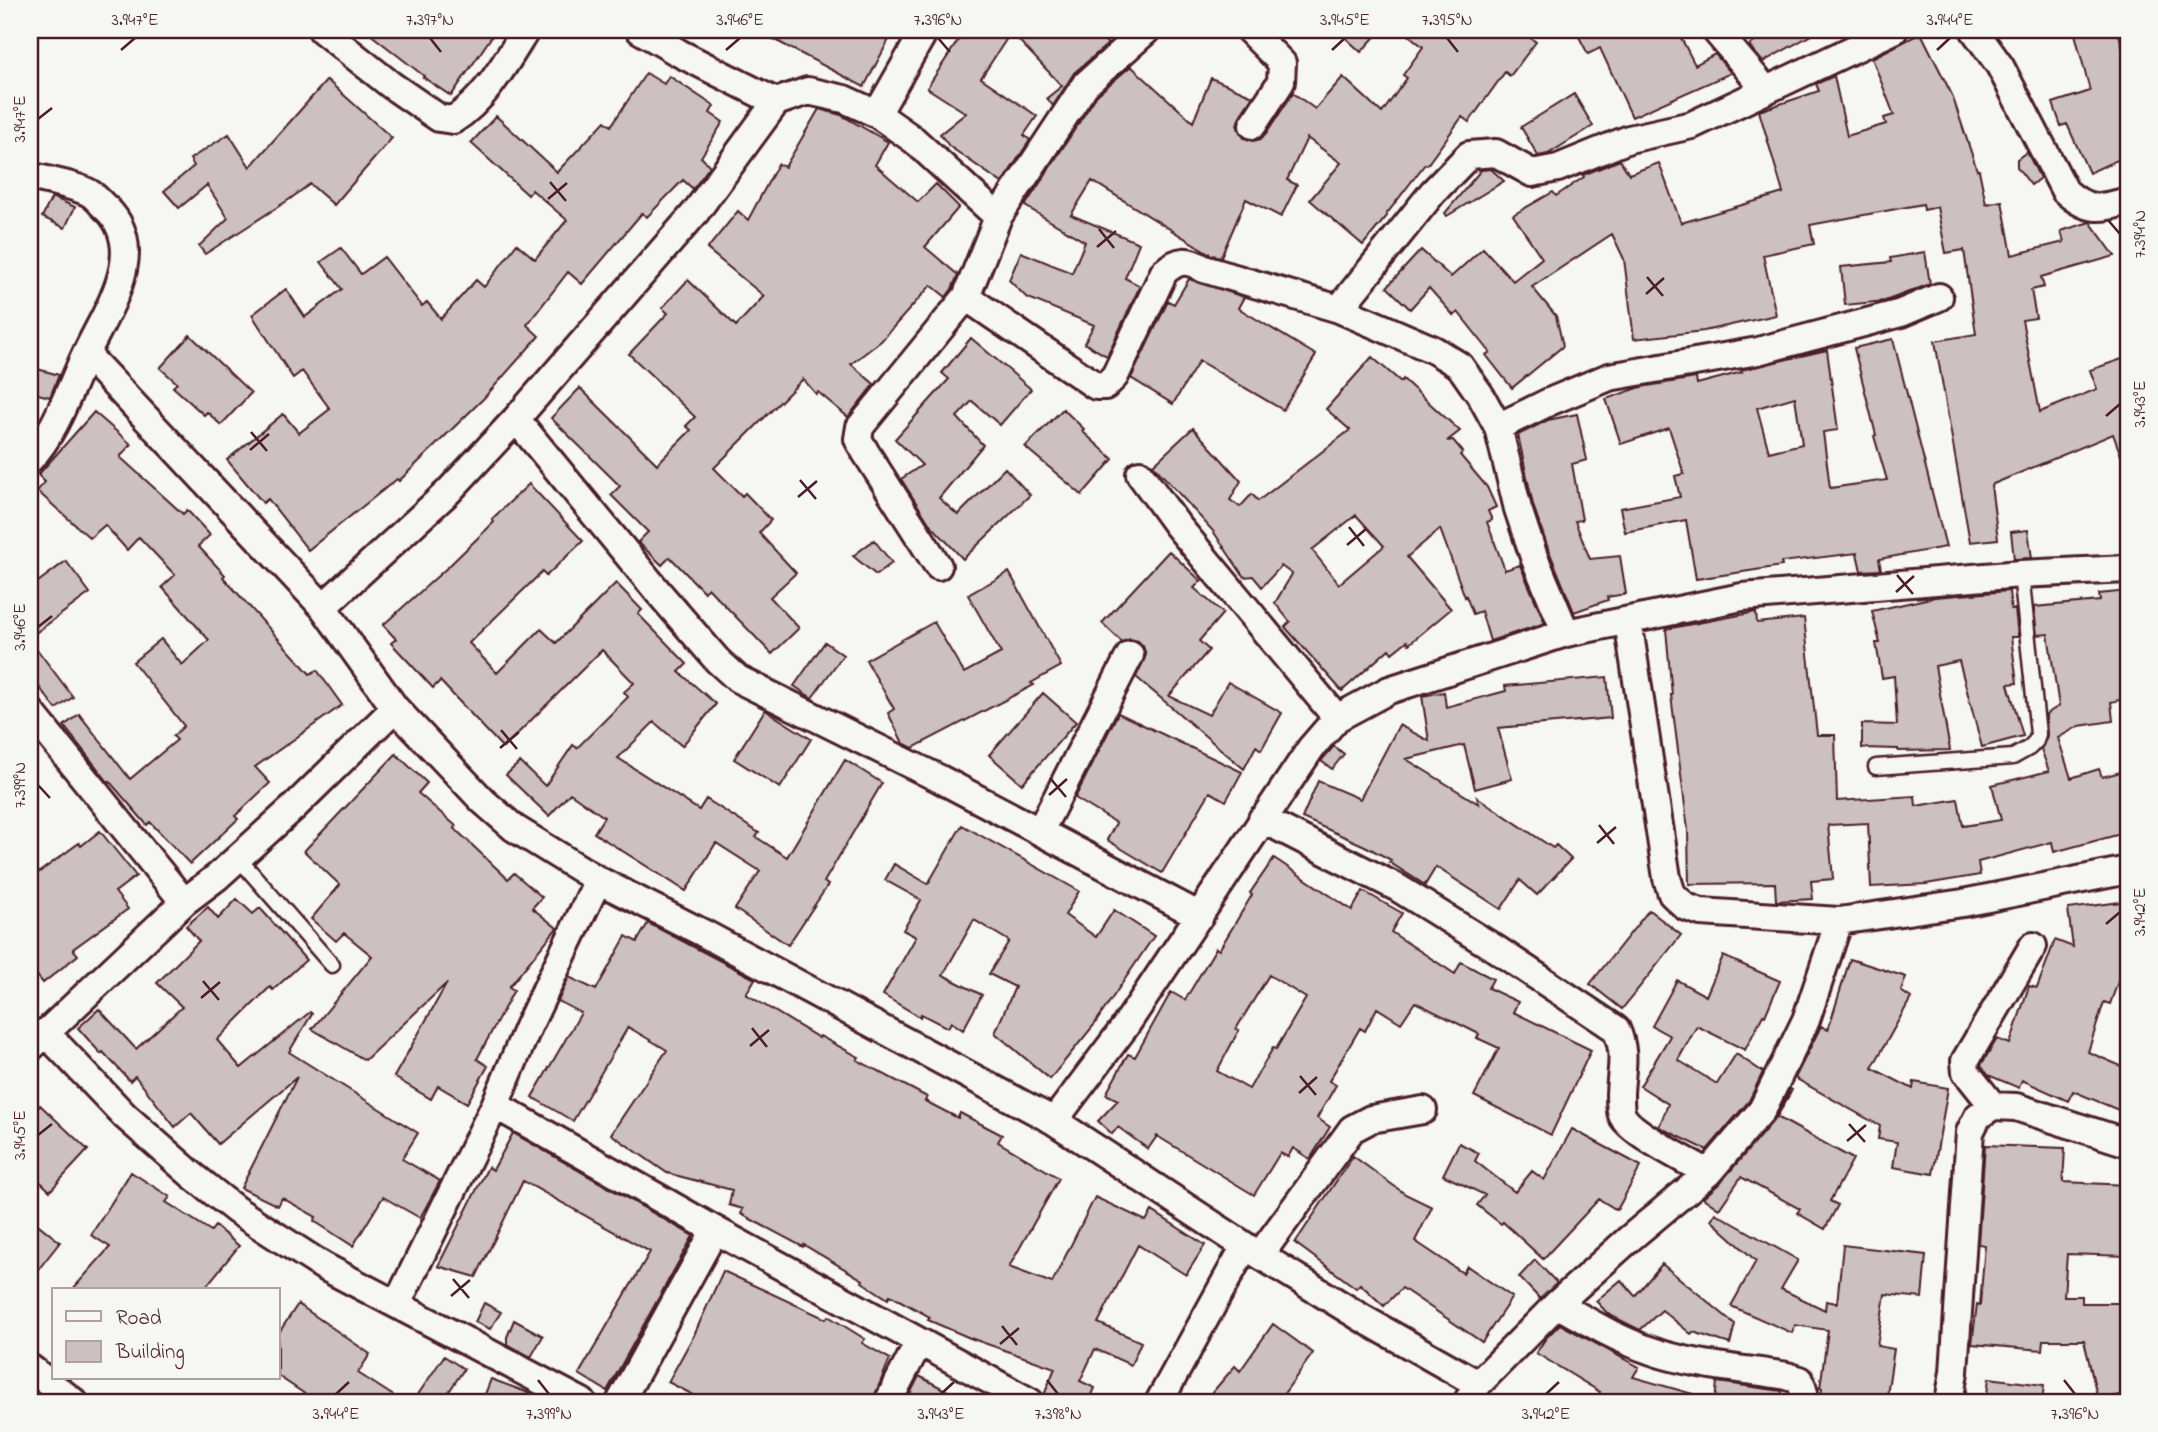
<svg xmlns="http://www.w3.org/2000/svg" width="2158" height="1432" font-family="'Indie Flower',sans-serif">
  <style>
    .building { fill: #ccc1c0; stroke: #4a1f2b; stroke-width: 2; fill-rule: evenodd }
    .lines { fill: none; stroke-linecap: round; stroke-linejoin: round }
    .service-casing { stroke: #4a1f2b; stroke-width: 19 }
    .minor-casing { stroke: #4a1f2b; stroke-width: 32 }
    .service { stroke: #f6f6f2; stroke-width: 14 }
    .minor { stroke: #f6f6f2; stroke-width: 26 }
    .ticks { fill: none; stroke: #4a1f2b; stroke-width: 2.5 }
    .neatline { fill: none; stroke: #4a1f2b; stroke-width: 2.5 }
    .ticks-label { font-size: 18px; text-anchor: middle; fill: #4a1f2b }
  </style>
  <rect width="100%" height="100%" fill="#f6f6f2"/>
  <filter id="ink" filterUnits="userSpaceOnUse"><feTurbulence type="fractalNoise" baseFrequency=".0143" numOctaves="2"/><feDisplacementMap in="SourceGraphic" scale="14" xChannelSelector="R" yChannelSelector="G"/><feConvolveMatrix kernelMatrix="1 2 1 2 8 2 1 2 1" color-interpolation-filters="sRGB"/></filter>
  <g filter="url(#ink)">
    <path class="building" d="M365 30H496L451 96 423 77 424 76Z
      M756 30H894L864 87Z
      M965 30H1114L1104 40 1108 44 1074 73 1053 106 1047 98 1062 86 1011 32 981 78 1037 116 1024 135 1030 140 1002 183 949 146 940 134 966 113 927 88Z
      M1337 30H1381L1361 52Z
      M1403 30H1520L1536 42 1510 76 1505 72 1469 122 1462 117 1427 165 1425 164 1386 215 1387 216 1363 245 1310 200 1341 163 1307 138 1287 180 1297 185 1281 217 1246 199 1221 257 1212 255 1092 181 1071 215 1139 243 1125 278 1140 286 1107 356 1084 343 1094 325 1026 297 1009 280 1021 252 1072 273 1085 242 1025 206 1097 95 1131 66 1193 122 1211 78 1253 96 1240 116 1237 125 1244 138 1253 141 1261 139 1266 134 1293 93 1315 109 1343 77 1382 113 1407 78 1403 75 1423 47Z
      M1588 30H1677L1695 65 1715 54 1731 73 1632 117 1600 48 1588 54 1578 35Z
      M1757 30H1820L1763 62 1749 46 1761 37Z
      M2074 30H2118L2128 70V155L2089 173 2067 124 2061 126 2053 103 2090 91Z
      M1921 33 1952 95 1977 170H1979L1986 204 2002 201 2012 255 2064 242 2061 231 2090 222 2115 256 2041 277 2044 287 2031 290 2036 318 2022 320 2040 412 2097 389 2090 370 2128 357V469H2126L2113 434 1991 485 1998 539 1970 542 1935 341 1976 334 1964 250 1946 253 1937 207 1924 210 1923 204 1810 225 1814 244 1763 255 1776 315 1704 331 1634 339 1624 259 1612 234 1532 287 1556 316 1563 346 1512 388 1486 355 1490 352 1458 312 1454 316 1429 288 1410 309 1387 287 1421 250 1451 277 1483 248 1513 281 1542 258 1513 215 1553 192 1556 196 1584 177 1583 175 1620 160 1629 174 1659 163 1681 223 1783 193 1759 111 1819 91 1816 84 1834 76 1847 136 1886 124 1884 118 1894 115 1872 58Z
      M646 73 664 84 669 76 714 106 710 113 723 122 701 157 710 166 693 189 683 180 647 217 642 213 582 284 568 272 527 325 539 336 484 398 399 481 397 479 308 550 268 499 263 503 227 460 283 414 299 433 330 409 302 371 293 378 252 315 286 289 305 317 342 289 321 262 341 248 361 274 384 257 422 306 427 302 441 319 476 280 484 287 517 244 535 259 567 220 532 190 528 195 471 143 496 116 557 172 605 121 611 126Z
      M327 80 392 138 334 205 310 184 290 199 205 254 199 246 228 218 207 185 179 208 164 191 194 166 190 159 229 134 250 167Z
      M1574 94 1593 126 1548 154 1538 156 1521 127Z
      M819 109 841 115 888 142 875 165 918 202 936 184 959 207 925 247 958 275 952 289 946 297 931 285 881 341 851 364 874 384 848 417 818 392 816 394 803 379 714 468 742 496 745 493 771 520 759 533 796 573 770 597 799 628 772 654 708 588 704 592 670 557 662 565 638 542 648 532 611 495 620 486 551 418 580 388 657 464 691 430 686 426 695 417 629 354 668 313 662 308 688 280 736 326 764 296 707 249 738 211 748 220 778 164 785 167Z
      M2027 152 2040 178 2031 185 2017 167V159Z
      M1491 169 1504 181 1447 216 1445 213 1481 170Z
      M52 197 75 207 65 228 42 217Z
      M1925 252 1930 284 1885 301 1845 305 1841 267 1891 262 1890 258Z
      M1189 279 1244 297 1238 308 1316 355 1283 410 1199 361 1173 404 1131 378 1168 301 1174 304Z
      M190 335 251 393 221 425 207 412 204 415 181 394 173 387 177 383 160 368Z
      M971 338 1031 389 1000 425 972 401 957 417 983 445 939 498 958 515 1005 468 1030 495 963 559 929 523 901 479 922 465 895 439 949 379 942 373Z
      M1893 339 1946 547 1879 559 1881 570 1861 571 1857 553 1781 562 1782 566 1696 579 1686 520 1625 532 1620 508 1680 497 1675 476 1684 474 1669 428 1621 444 1606 399 1641 387 1696 378 1697 384 1742 372 1741 370 1827 350 1838 430 1823 432 1830 488 1887 480 1874 436 1876 435 1854 348ZM1795 397 1802 444 1769 452 1757 408Z
      M1372 357 1401 382 1403 379 1460 431 1447 441 1453 440 1463 452 1460 455 1487 487 1496 507 1488 511 1492 520 1487 522 1505 570 1520 565 1545 623 1490 641 1481 611 1473 614 1466 596 1465 597 1440 529 1407 557 1451 609 1409 644 1407 641 1392 653 1389 649 1342 691 1285 627 1290 622 1275 603 1292 574 1281 566 1262 587 1253 576 1244 577 1213 531 1153 465 1193 428 1241 481 1230 500 1240 507 1252 494 1258 501 1350 430 1326 409ZM1356 515 1384 546 1339 584 1312 550Z
      M30 367 59 375 50 397 30 392Z
      M1063 409 1084 429 1082 431 1113 459 1082 495 1025 447Z
      M94 412 131 444 120 457 183 514 187 510 210 535 198 546 225 575 223 577 310 674 317 670 342 705 255 767 270 783 235 816 238 819 190 864 150 822 147 825 110 782 109 783 64 726 79 714 130 779 177 740 173 736 184 726 133 662 161 639 182 665 209 640 162 587 175 575 139 537 127 550 105 525 90 538 37 491 45 482 38 475Z
      M1577 414 1587 460 1572 464 1582 520 1575 521 1590 559 1620 556 1626 594 1607 597 1608 600 1574 612 1549 551 1533 505 1518 435 1548 420Z
      M529 484 583 541 546 576 542 572 469 643 497 673 541 629 556 643 616 583 642 610 638 614 687 664 679 672 716 704 682 746 654 722 618 758 699 810 706 799 759 833 756 837 787 857 845 760 882 783 824 882 828 885 788 945 735 909 760 871 716 843 686 891 594 833 604 817 570 793 549 816 506 775 520 762 545 786 573 745 577 748 628 697 624 692 634 683 602 650 503 748 440 681 433 688 391 643 396 639 383 625 449 566 494 522 492 519Z
      M2028 530 2032 558 2014 559 2011 532Z
      M874 540 892 563 876 575 853 556Z
      M1169 551 1201 581 1194 588 1223 613 1199 641 1209 650 1169 696 1209 715 1228 682 1282 713 1261 750 1256 746 1244 769 1136 677 1146 655 1143 646 1138 641 1130 639 1122 642 1102 623Z
      M66 561 90 593 30 637V588Z
      M1009 572 1061 666 1031 683 1034 685 913 748 903 743 888 713 894 709 866 660 934 622 964 673 1001 653 968 595Z
      M2009 591 2011 610 2015 609 2018 637H2011L2017 683 2008 684 2023 736 1982 747 1959 661 1935 666 1950 750 1898 751V749L1862 748V724L1897 725 1894 676 1882 678 1876 643H1880L1872 611 1935 597Z
      M2128 591V698L2111 702 2113 721 2079 726 2058 738 2071 778 2099 769 2102 777 2128 770V832L2054 852 2052 842 1978 862 1980 875 1926 884 1871 887 1868 823 1828 825 1833 879 1811 881 1813 899 1776 901 1775 883 1689 884 1688 830 1671 695H1672L1666 629 1756 612 1757 623 1804 618 1817 735H1835L1837 801 1915 796 1916 806 1958 799 1963 826 2001 820 1992 785 2049 771 2041 749 2047 736 2046 714 2059 706 2048 634 2037 635 2034 607 2100 601 2099 594Z
      M30 640 73 697 56 709 30 675Z
      M825 642 843 655 812 698 794 686Z
      M1607 677 1611 718 1498 728 1512 779 1475 789 1464 745 1406 759 1479 804 1477 797 1553 848 1556 845 1571 859 1537 895 1520 880 1501 909 1436 867 1425 885 1389 862 1391 860 1365 846 1302 818 1318 781 1360 799 1399 725 1429 741 1422 696 1444 692 1446 707 1506 691 1505 686Z
      M1043 693 1076 722 1022 784 989 755Z
      M765 710 811 739 780 788 734 759Z
      M1118 713 1242 772 1226 801 1210 792 1162 873 1107 840 1116 823 1075 798Z
      M1334 746 1344 754 1332 769 1321 761Z
      M396 754 427 783 418 793 456 826 454 828 508 879 514 873 542 897 532 908 557 928 509 987 514 990 477 1059 488 1066 467 1103 438 1086 431 1099 394 1077 447 983 365 1060 312 1029 372 956 344 933 336 941 311 919 340 885 304 851Z
      M962 825 1079 891 1065 915 1096 937 1114 910 1154 936 1094 1025 1050 1079 995 1033 1015 987 989 974 1009 941 974 920 943 975 982 995 963 1030 951 1022 948 1028 921 1014 920 1017 883 995 916 937 903 930 921 900 885 880 894 864 928 884Z
      M100 831 136 876 115 892 128 909 73 949 78 955 43 983 30 967V879L79 843 81 846Z
      M1274 858 1352 910 1363 891 1402 913 1391 932 1455 974 1461 962 1493 979 1488 988 1518 1002 1513 1012 1591 1050 1551 1135 1474 1096 1499 1048 1477 1038 1479 1034 1415 1002 1401 1023 1377 1008 1365 1031 1360 1028 1329 1081 1336 1085 1317 1118 1330 1127 1310 1159 1293 1148 1288 1157 1280 1153 1254 1195 1157 1136 1148 1149 1118 1127 1112 1134 1098 1121 1118 1100 1106 1094 1128 1054 1135 1057 1171 992 1185 1000 1216 948 1219 950 1252 895 1250 893ZM1269 975 1306 998 1276 1049 1273 1048 1249 1089 1217 1071 1239 1030 1236 1029Z
      M237 899 253 914 260 908 306 960 273 990 270 987 217 1040 241 1068 310 1012 312 1014 289 1052 418 1133 402 1159 440 1181 420 1218 383 1197 353 1246 314 1221 316 1217 282 1198 278 1206 241 1188 297 1077 218 1144 191 1113 175 1127 135 1076 130 1081 103 1052 101 1054 78 1028 99 1009 136 1049 182 1007 157 983 199 941 186 926 208 907 218 919Z
      M2121 902 2124 933 2128 934V954L2110 1004 2104 1002 2088 1052 2128 1069V1114L2073 1091 2068 1101 2022 1080 2019 1088 1988 1075 1981 1065 1997 1039 2010 1044 2029 986 2037 988 2055 940 2073 947 2068 909Z
      M1649 910 1681 935 1622 1009 1590 984Z
      M648 923 755 979 746 994 819 1038 820 1036 859 1057 857 1060 927 1097 925 1101 958 1118 960 1113 1002 1135 998 1142 1059 1178 1009 1267 1052 1283 1095 1197 1146 1221 1152 1211 1205 1245 1186 1275 1138 1245 1098 1323 1141 1342 1131 1365 1095 1349 1080 1381 1095 1388 1089 1402H1046L1044 1395 1055 1368 970 1338 928 1320 930 1317 890 1295 888 1299 862 1282 863 1280 804 1245 803 1247 741 1214 743 1209 729 1205 732 1190 667 1173 611 1134 667 1050 628 1027 573 1121 532 1097 581 1013 558 1001 569 977 596 990 626 936 637 942Z
      M1723 956 1780 981 1765 1016 1763 1015 1745 1050 1697 1026 1678 1060 1717 1084 1736 1054 1763 1072 1749 1101 1707 1150 1659 1127 1668 1104 1640 1086 1670 1036 1652 1026 1677 980 1706 996Z
      M1850 959 1906 977 1901 991 1911 998 1872 1068 1913 1089 1914 1082 1948 1088 1933 1174 1893 1167 1897 1142 1878 1139 1880 1126 1795 1078 1821 1026 1828 1030Z
      M1790 1089 1792 1090 1777 1117 1853 1159 1830 1201 1838 1205 1825 1229 1797 1213 1800 1209 1741 1177 1719 1209 1703 1198 1720 1183 1774 1120Z
      M40 1105 88 1150 50 1191 30 1172V1117Z
      M1572 1129 1641 1166 1617 1210 1599 1199 1543 1259 1503 1222 1501 1224 1477 1205 1485 1195 1443 1175 1459 1143 1479 1153 1475 1161 1515 1192 1532 1171 1544 1180Z
      M513 1133 693 1236 607 1391 579 1374 650 1252 523 1181 476 1277 438 1266 488 1167 493 1170Z
      M1985 1145 2065 1148 2063 1182 2128 1185V1256L2067 1254 2064 1296H2082V1303H2128V1393L2098 1400 2084 1340H2043L2042 1350 1972 1344 1977 1304 1980 1305 1985 1245 1978 1244Z
      M1353 1156 1405 1194 1432 1207 1415 1241 1463 1273 1467 1266 1512 1297 1482 1342 1402 1288 1384 1306 1360 1284 1356 1288 1295 1243Z
      M131 1172 170 1197 166 1202 211 1231 215 1226 239 1246 203 1290H72L110 1247 91 1235Z
      M1715 1213 1798 1260 1781 1289 1825 1310 1826 1301 1837 1303 1843 1245 1926 1255 1922 1298 1885 1294 1877 1346 1894 1349 1886 1402H1821L1822 1388H1820L1828 1330 1795 1325 1792 1333 1731 1306 1756 1261 1711 1220Z
      M30 1218 60 1242 30 1280Z
      M1535 1260 1557 1283 1540 1299 1519 1277Z
      M1662 1264 1735 1324 1730 1344 1693 1332 1691 1334 1662 1310 1640 1330 1608 1314 1596 1301 1621 1280 1635 1296Z
      M723 1271 826 1319 828 1316 865 1339 862 1343 890 1359 872 1402H707L668 1382 694 1335Z
      M484 1303 501 1312 490 1329 475 1322Z
      M298 1304 370 1354 358 1373 403 1402H317L278 1376V1334Z
      M514 1320 543 1336 531 1357 507 1344V1337Z
      M1273 1324 1313 1353 1278 1402H1204L1235 1366 1240 1371Z
      M1560 1324 1639 1367 1633 1377 1703 1397 1702 1402H1595L1600 1392 1536 1353 1546 1338Z
      M444 1356 464 1369 442 1402H413Z
      M919 1376 968 1402H906Z
      M1989 1378 2044 1385 2042 1402H1986Z
      M491 1379 537 1396 548 1402H482Z
      M1717 1382 1782 1391 1781 1402H1715Z"/>
    <g class="lines">
      <g class="service-casing">
        <path id="service" d="M1876 767 2013 757 2029 748 2036 741 2038 734 2021 574
          M239 859 332 965"/>
      </g>
      <g class="minor-casing">
        <path id="minor" d="M322 30 391 85 439 118 453 120C486 99 506 62 526 30
          M640 30 679 53 776 102
          M1249 30 1282 63 1281 82 1253 125
          M1715 30 1765 89
          M1974 30 2000 66 2065 191C2088 212 2099 209 2128 201
          M877 114 925 30
          M30 176C45 180 79 186 91 194 97 198 102 205 107 209 150 252 105 312 85 356 69 390 56 432 30 459
          M966 297 1096 386H1105L1115 376 1164 272C1179 259 1187 259 1204 269L1339 309 1434 350 1460 366 1481 396 1498 427 1518 509 1534 557 1566 633
          M1339 309 1433 192 1469 155 1496 153 1532 173 1558 168 1629 139 1692 125 1894 30
          M86 354 323 607 395 708 483 801 514 828 598 880 703 933 1054 1121 1245 1246 1362 1318 1478 1384
          M516 419 659 593 717 660 738 679 940 779 1200 916
          M1498 427 1549 402 1609 377 1758 351 1901 313 1939 297
          M1140 474 1177 525 1337 718
          M938 566 866 453 858 439 860 427 966 297 998 217 1085 85 1147 30
          M323 607 448 492 516 419 695 213 776 102 808 91 844 99 877 114 914 140 998 217
          M1628 621 1667 878 1672 894 1686 907 1701 912 1839 921 1963 903 2128 870
          M30 711 184 902
          M1262 819 1398 888 1496 949 1616 1029C1627 1054 1621 1068 1620 1094 1620 1099 1620 1110 1622 1115 1630 1133 1690 1162 1708 1173
          M1040 831 1130 655
          M45 1032 125 1116 192 1175 236 1210 323 1266 582 1402
          M30 1048 184 902 217 877 293 808 395 708
          M495 1105 715 1230 1030 1402
          M1993 1106 1966 1072 1965 1061 2033 946
          M1054 1121 1124 1028 1311 748 1337 718 1389 690 1566 633 1742 597 2021 574 2128 569
          M1260 1255 1352 1129 1371 1119 1423 1110
          M397 1304 495 1105 528 1027 598 880
          M1557 1304C1587 1321 1617 1339 1649 1350 1689 1365 1745 1369 1787 1376L1800 1380 1804 1393 1803 1402
          M30 1368 74 1402
          M620 1402 715 1230
          M888 1402 919 1342
          M1159 1402 1245 1246
          M1467 1402 1478 1384 1557 1304 1629 1239 1708 1173 1762 1110 1806 1020 1839 921
          M1949 1402 1954 1372 1970 1132 1978 1116 1993 1106 2016 1107 2128 1143"/>
      </g>
      <use href="#service" class="service"/>
      <use href="#minor" class="minor"/>
    </g>
  </g>
  <path class="ticks" d="M430 38 441 52M938 38 950 52M1447 38 1458 52M121 50 135 38M726 50 740 38M1332 50 1345 38M1937 50 1950 38M38 119 52 108M550 182 566 201M548 199 567 183M2108 220 2120 234M1099 229 1114 248M1097 247 1116 231M1647 277 1663 296M1646 294 1664 278M2106 416 2120 404M251 432 267 451M250 450 269 434M800 480 816 499M798 497 817 481M1349 527 1364 546M1347 545 1366 529M1897 575 1913 594M1896 592 1914 576M38 627 52 616M501 730 517 749M500 748 519 732M1050 778 1066 797M38 785 50 798M1049 795 1067 779M1599 825 1614 844M1597 843 1616 827M2106 924 2120 912M203 981 219 1000M201 998 220 982M752 1028 767 1047M750 1046 769 1030M1300 1076 1316 1095M1299 1093 1317 1077M1849 1124 1865 1142M38 1135 52 1124M1847 1141 1866 1125M453 1279 469 1298M451 1296 470 1280M1002 1326 1017 1345M1000 1344 1019 1328M538 1380 549 1394M1047 1380 1058 1394M2064 1380 2075 1394M336 1394 349 1382M941 1394 954 1382M1546 1394 1559 1382"/>
  <rect width="2158" height="1432" fill="none" stroke="#f6f6f2" stroke-width="77"/>
  <rect x="52" y="1288" width="228" height="91" fill="#f6f6f2" stroke="#b1a0a2" stroke-width="2"/>
  <rect x="66" y="1311" width="35" height="10" fill="#f6f6f2" stroke="#b1a0a2" stroke-width="2"/>
  <text x="116" y="1324" font-size="21" fill="#4a1f2b">Road</text>
  <rect x="66" y="1341" width="35" height="21" fill="#ccc1c0" stroke="#b1a0a2" stroke-width="2"/>
  <text x="116" y="1358" font-size="21" fill="#4a1f2b">Building</text>
  <rect x="38" y="38" width="2082" height="1356" class="neatline"/>
  <g class="ticks-label">
    <text x="135" y="25">3.947°E</text>
    <text x="430" y="25">7.397°N</text>
    <text x="740" y="25">3.946°E</text>
    <text x="938" y="25">7.396°N</text>
    <text x="1345" y="25">3.945°E</text>
    <text x="1447" y="25">7.395°N</text>
    <text x="1950" y="25">3.944°E</text>
    <text transform="translate(19 119) rotate(-90)" y="6">3.947°E</text>
    <text transform="translate(2139 234) rotate(-90)" y="6">7.394°N</text>
    <text transform="translate(2139 404) rotate(-90)" y="6">3.943°E</text>
    <text transform="translate(19 627) rotate(-90)" y="6">3.946°E</text>
    <text transform="translate(19 785) rotate(-90)" y="6">7.399°N</text>
    <text transform="translate(2139 912) rotate(-90)" y="6">3.942°E</text>
    <text transform="translate(19 1135) rotate(-90)" y="6">3.945°E</text>
    <text x="336" y="1419">3.944°E</text>
    <text x="549" y="1419">7.399°N</text>
    <text x="941" y="1419">3.943°E</text>
    <text x="1058" y="1419">7.398°N</text>
    <text x="1546" y="1419">3.942°E</text>
    <text x="2075" y="1419">7.396°N</text>
  </g>
</svg>
